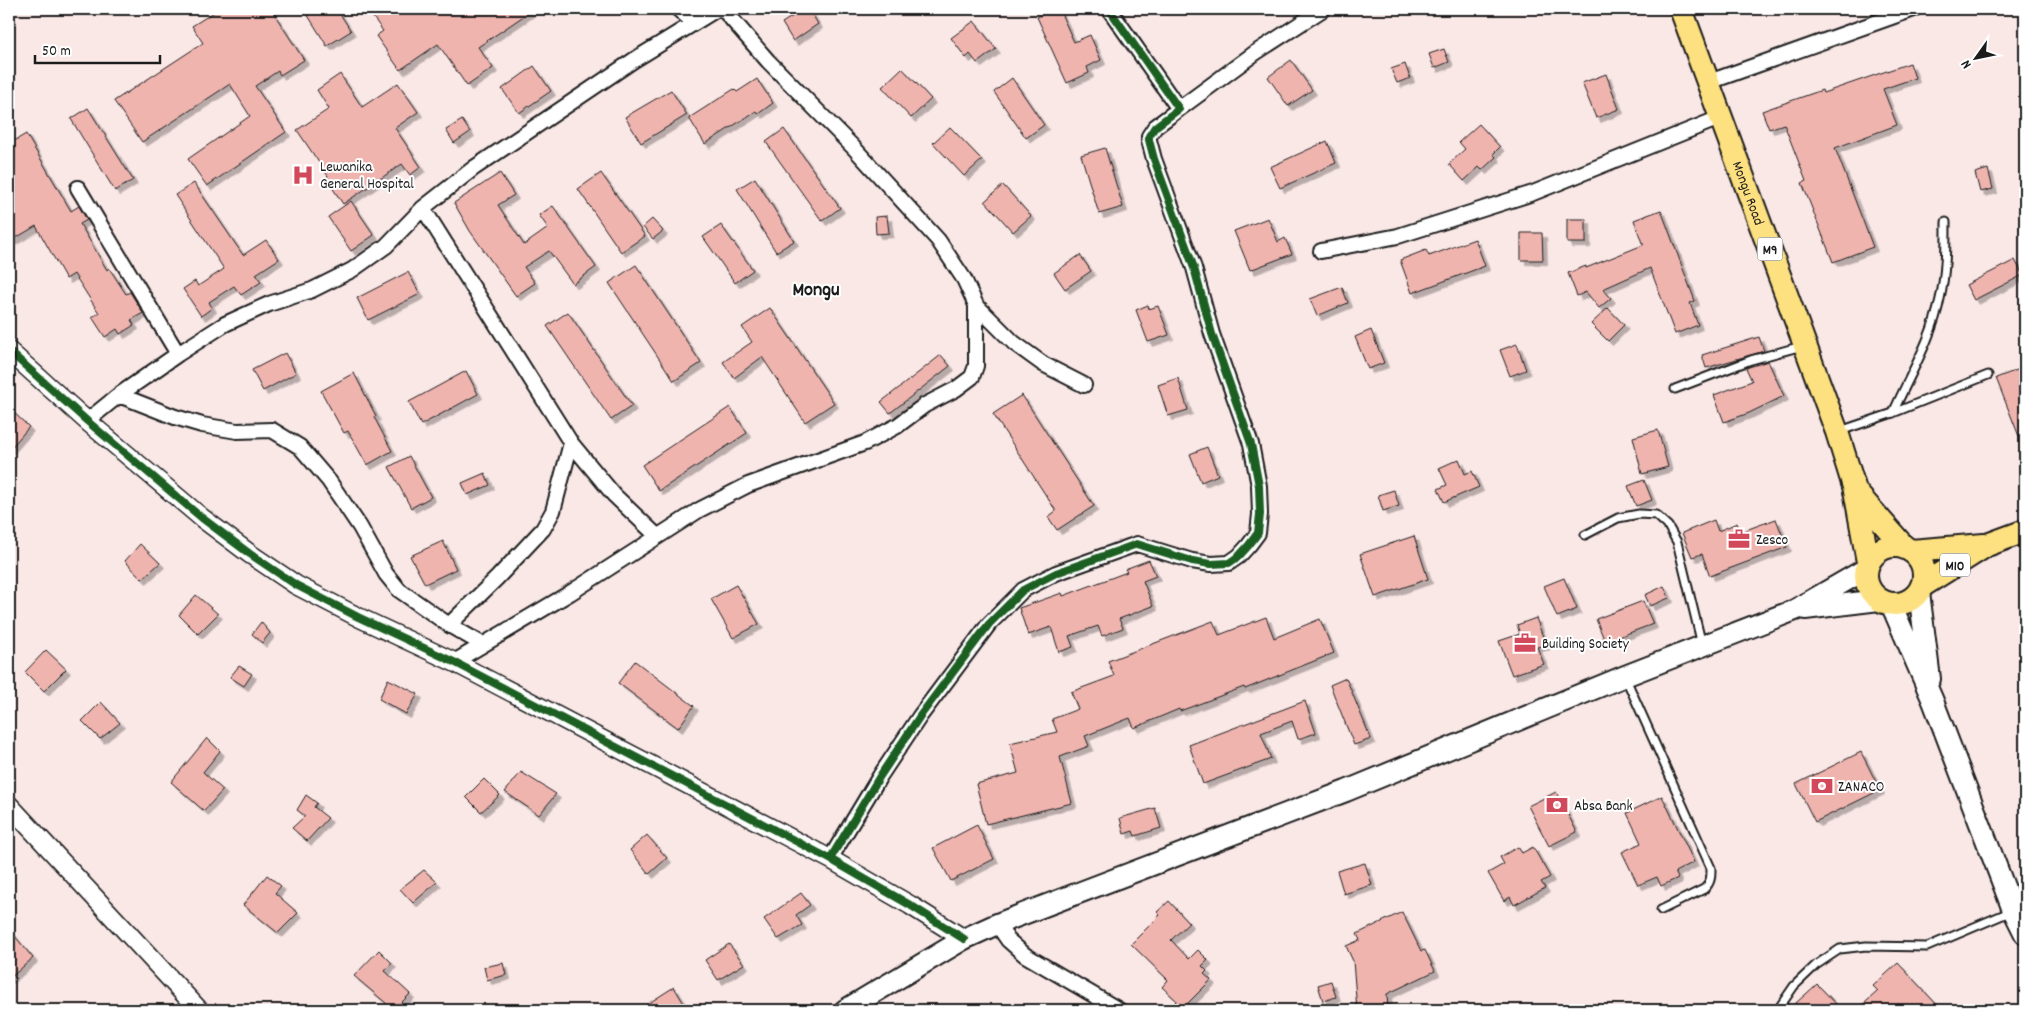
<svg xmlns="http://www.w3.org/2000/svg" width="2034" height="1019" font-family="Dekko,sans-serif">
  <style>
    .building { fill: #f0b4af; stroke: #1c1c1c; filter: url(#shadow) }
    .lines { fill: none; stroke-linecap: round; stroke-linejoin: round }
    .service-casing { stroke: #1c1c1c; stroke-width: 11 }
    .minor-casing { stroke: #1c1c1c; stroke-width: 18 }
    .tertiary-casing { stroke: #1c1c1c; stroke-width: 21 }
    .secondary-casing { stroke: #1c1c1c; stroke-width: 24 }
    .primary-casing { stroke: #1c1c1c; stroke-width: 26 }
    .service { stroke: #fff; stroke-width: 7 }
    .minor { stroke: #fff; stroke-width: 14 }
    .tertiary { stroke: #fff; stroke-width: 18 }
    .secondary { stroke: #fff; stroke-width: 20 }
    .primary { stroke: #fde080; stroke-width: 22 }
    .cycleway-casing { stroke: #fff; stroke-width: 11 }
    .cycleway { stroke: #1b5e20; stroke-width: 8 }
    .labels { text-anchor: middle; stroke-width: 4; stroke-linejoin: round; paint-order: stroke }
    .shield { fill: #fff; stroke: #606060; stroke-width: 1 }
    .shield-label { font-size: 14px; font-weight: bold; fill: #1c1c1c }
    .poi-label { font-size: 15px; fill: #1c1c1c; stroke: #fff; text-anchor: start }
    .street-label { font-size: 15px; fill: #1c1c1c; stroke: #fff }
    .district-label { font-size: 20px; font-weight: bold; fill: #1c1c1c; stroke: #fff }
  </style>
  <defs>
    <filter id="shadow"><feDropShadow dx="4.5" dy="4.5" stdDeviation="0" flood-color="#0004"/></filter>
  </defs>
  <rect width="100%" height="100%" fill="#fae8e7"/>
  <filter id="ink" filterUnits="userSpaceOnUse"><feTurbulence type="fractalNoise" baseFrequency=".02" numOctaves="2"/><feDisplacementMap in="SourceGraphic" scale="10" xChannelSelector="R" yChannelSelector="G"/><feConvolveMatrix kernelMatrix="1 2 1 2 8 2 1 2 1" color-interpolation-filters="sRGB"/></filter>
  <g filter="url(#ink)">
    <path class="building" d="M219 9H271L304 60 280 75 278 71 255 86 286 132 207 186 188 159 250 116 230 84 142 142 114 101 203 43 192 26Z
      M304 9H337L351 31 327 46Z
      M367 9H534L478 47 493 68 467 86 438 44 400 70 376 36 383 31Z
      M804 9H809L818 24 793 41 782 23Z
      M1055 9H1059L1074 42 1090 35 1101 60 1087 67 1089 73 1067 83 1037 17Z
      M974 21 996 49 977 63 970 54 966 58 951 38Z
      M1444 49 1449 62 1434 68 1429 54Z
      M1291 60 1312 90 1288 106 1268 77Z
      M1910 63 1915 78 1883 89 1897 125 1835 148 1873 247 1833 262 1802 183 1806 181 1784 124 1769 129 1762 111 1822 90 1823 93Z
      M1405 64 1410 78 1397 83 1391 69Z
      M534 66 551 91 519 113 502 89Z
      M902 68 931 99 911 118 882 87Z
      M340 74 362 107 398 83 418 112 395 128 421 167 410 175 402 164 343 204 326 178 328 176 297 130 329 109 317 90Z
      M1606 74 1619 109 1596 118 1582 83Z
      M1012 78 1044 125 1026 138 994 92Z
      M757 79 773 103 758 114 756 111 705 144 689 118 734 89 737 92Z
      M671 90 687 115 641 143 625 117Z
      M88 108 133 180 115 191 71 119Z
      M462 120 470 132 454 143 446 130Z
      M1479 124 1500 147 1493 154 1496 157 1482 170 1479 167 1464 181 1449 164 1465 149 1459 142Z
      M950 127 982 160 964 176 933 143Z
      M784 129 840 208 822 221 766 142Z
      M26 134 71 211 79 206 87 220 80 224 107 270 109 268 126 294 130 292 143 313 131 320 134 325 120 334 117 329 105 337 92 317 99 313 74 274 66 279 36 226 9 242V198L15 194 9 182V144Z
      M1327 141 1336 163 1280 188 1270 167Z
      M1105 148 1123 207 1099 214 1081 155Z
      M1988 169 1993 189 1980 192 1975 173Z
      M500 173 514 195 498 205 524 245 548 228 539 215 553 206 596 267 573 284 549 251 524 267 535 283 516 296 470 231 454 203Z
      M601 173 645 236 621 252 578 189Z
      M755 178 794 241 776 252 737 189Z
      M194 183 243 255 266 240 279 259 256 274 261 282 241 295 234 286 209 302 212 308 201 316 183 289 195 281 198 286 224 269 175 195Z
      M1003 185 1031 216 1013 232 985 201Z
      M351 201 374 235 351 251 328 217Z
      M1661 210 1695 301 1690 303 1698 325 1675 334 1650 268 1603 289 1611 298 1599 308 1586 292 1577 296 1568 273 1586 266V268L1643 245 1644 243H1642L1634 220Z
      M887 216 889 233 876 234 875 217Z
      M1268 218 1278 242 1285 238 1292 254 1250 270 1234 231Z
      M652 219 663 231 653 239 643 227Z
      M1567 219H1586V243H1567Z
      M721 225 753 270 735 283 703 237Z
      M1521 233H1542L1543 260H1521Z
      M1475 239 1485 266 1412 293 1400 260 1426 250 1429 256Z
      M1080 255 1091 271 1065 289 1054 273Z
      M2015 260 2023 275 1974 300 1966 285Z
      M636 265 701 363 674 381 609 283Z
      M408 272 420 294 368 320 357 298Z
      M1342 287 1348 303 1317 316 1310 299Z
      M1148 305 1149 309 1158 306 1169 335 1148 342 1136 310Z
      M770 308 834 403 805 422 762 357 734 378 723 362 752 342 742 327Z
      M1608 308 1624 325 1608 341 1591 324Z
      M568 312 632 406 611 420 547 326Z
      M1371 330 1384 363 1368 369 1355 337Z
      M1759 337 1764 351 1706 368 1702 355Z
      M1517 344 1526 370 1510 376 1500 350Z
      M285 353 296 373 263 391 252 370Z
      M941 355 950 366 890 413 881 402Z
      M1768 361 1784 396 1749 413 1724 422 1714 395 1752 381 1746 368Z
      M2025 367V449H2024L1996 378Z
      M466 371 478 394 421 425 409 402Z
      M354 373 376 416 374 417 392 451 367 465 348 431 344 433 321 391Z
      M1178 378 1188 410 1168 416 1158 385Z
      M1022 395 1094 506 1057 530 1048 517 1056 511 993 414Z
      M730 407 747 433 659 491 642 465Z
      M9 408 29 427 9 450Z
      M1658 430 1668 467 1642 474 1633 437Z
      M1207 447 1218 475 1201 482 1190 454Z
      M409 456 431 497 411 508 389 467Z
      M1459 459 1465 474 1472 471 1479 487 1444 502 1438 489 1447 485 1439 468Z
      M485 473 490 485 467 495 462 483Z
      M1644 480 1652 500 1636 506 1628 486Z
      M1394 490 1399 506 1383 511 1378 495Z
      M1776 519 1787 547 1710 576 1702 554 1692 557 1682 533 1714 520 1718 531 1737 523 1740 532Z
      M1414 536 1428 579 1375 597 1360 554Z
      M443 541 456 569 425 584 410 556Z
      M140 544 160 563 142 579 125 561Z
      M1149 560 1156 576 1143 581 1153 606 1119 619 1123 628 1102 636 1098 626 1069 636 1073 647 1059 652 1051 627 1028 635 1019 608 1062 593 1063 596 1127 572 1125 569Z
      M1564 578 1577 609 1557 617 1544 586Z
      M736 585 759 624 733 638 711 599Z
      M1664 586 1669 598 1650 606 1645 595Z
      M196 595 218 614 198 634 179 615Z
      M1643 601 1653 624 1605 642 1596 619Z
      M1266 617 1274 638 1320 619 1334 653 1245 689 1244 687 1180 711 1179 709 1134 728 1130 718 1085 736 1089 746 1060 757 1072 803 986 824 976 784 1018 773 1010 743 1057 732 1052 719 1078 709 1071 692 1114 676 1108 661 1213 621 1219 635Z
      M1536 618 1546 645 1537 647 1544 664 1512 675 1499 641 1520 634 1517 625Z
      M261 622 270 633 262 643 252 634Z
      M46 650 66 669 44 691 25 672Z
      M635 661 694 706 678 728 618 683Z
      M239 666 252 674 244 686 230 677Z
      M1346 678 1371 739 1354 745 1330 685Z
      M388 679 418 694 406 714 379 699Z
      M1305 701 1316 733 1298 739 1292 721 1261 733 1271 759 1203 784 1189 745Z
      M101 702 120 723 100 739 82 721Z
      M207 738 220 751 203 772 223 790 204 811 171 782Z
      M1861 752 1880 790 1815 822 1796 784Z
      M521 772 556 794 539 815 505 792Z
      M484 779 500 795 481 812 466 797Z
      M1556 792 1577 832 1549 846 1528 806Z
      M306 795 317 803 314 807 328 818 307 841 292 828 305 816 297 810Z
      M1662 796 1694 862 1675 872 1678 878 1661 886 1657 877 1638 885 1622 852 1641 843 1627 813Z
      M1155 808 1161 828 1135 836 1133 831 1124 834 1120 818Z
      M977 825 994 859 951 881 933 848Z
      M647 835 667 858 649 874 630 850Z
      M1518 847 1522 853 1533 847 1550 877 1541 882 1545 888 1514 905 1510 897 1504 901 1488 873 1504 864 1500 857Z
      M1365 863 1372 885 1344 894 1337 871Z
      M424 870 437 882 413 903 400 889Z
      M267 875 281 886 275 893 298 913 278 933 243 905Z
      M801 893 810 905 796 915 802 925 778 939 764 919Z
      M1169 901 1189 923 1171 940 1189 959 1198 950 1208 960 1202 966 1207 971 1204 974 1211 980 1181 1010H1173L1176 1000 1162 987 1168 980 1131 944 1160 915 1157 912Z
      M1402 912 1421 951 1425 950 1435 971 1387 994 1388 1010H1357L1353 961 1346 946 1360 940 1357 934Z
      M9 929 33 958 9 979Z
      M729 944 744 964 718 980 705 960Z
      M379 950 392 963 385 971 410 994 394 1010 354 976Z
      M503 963 506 975 487 980 484 967Z
      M1898 963 1942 1010H1857L1878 991 1873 986Z
      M1331 981 1336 997 1323 1001 1318 985Z
      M1817 984 1842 1010H1788L1806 994Z
      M674 987 688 1010H638Z"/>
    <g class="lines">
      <g class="service-casing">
        <path id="service" d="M1675 389 1751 360 1802 346
          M1893 413C1909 376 1932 339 1940 299 1946 273 1946 248 1946 222
          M1840 431 1893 413 1988 375
          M1585 535 1618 518 1639 514 1656 515 1668 526 1677 542 1702 645
          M1626 679 1711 868C1711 877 1711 883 1704 889L1661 910
          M1782 1010 1781 1005 1794 986 1816 965 1840 949 1866 946 1927 947 2012 911"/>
      </g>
      <g class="minor-casing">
        <path id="minor" d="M678 9 693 22
          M723 9 768 61 854 148 938 240 964 279 976 305 1014 343 1043 364 1084 385
          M1709 82 1914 9
          M1179 109 1255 53 1323 9
          M78 188 178 354
          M423 208 571 443 614 495 657 536
          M1321 251 1398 236 1533 193 1722 117
          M119 395 175 417 202 425 237 431 272 430 300 447 329 481 360 527 386 574 399 590 449 625
          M87 421 119 395 178 354 225 324 269 304 312 290 352 270 386 246 423 208 474 168 634 60 717 9
          M482 644 449 625 497 578 543 529 553 511 571 443
          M454 662 570 593 699 510 748 485 865 443 897 426 925 405 956 389 972 377 976 366V305
          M830 859 880 776 920 716 989 624 1023 590 1056 573 1137 544 1192 561 1211 564 1229 563 1239 556 1249 545 1258 533 1260 514 1259 486 1251 444 1212 334 1194 268 1154 159 1149 140V136L1155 127 1179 109 1109 9
          M997 924 1008 940 1025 955 1119 1010"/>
      </g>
      <g class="tertiary-casing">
        <path id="tertiary" d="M9 351 87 421 202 518 250 554 296 585 358 617 454 662 830 859 910 905 964 939
          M9 805 199 1010"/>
      </g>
      <g class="secondary-casing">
        <path id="secondary" d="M1919 592 1930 679
          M1891 604 1933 701 2013 910 2025 934
          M1805 609 1879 600
          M845 1010 964 939 997 924 1346 791 1625 676 1795 610 1866 569"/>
      </g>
      <g class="primary-casing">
        <g id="primary">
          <path id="s1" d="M1681 9 1837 432 1855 490 1868 562"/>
          <path d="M1855 491 1905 548"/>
          <circle cx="1895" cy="575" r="29"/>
          <path d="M1911 551 1984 545"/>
          <path d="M1922 586 1987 545 2025 531"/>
        </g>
      </g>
      <use href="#service" class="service"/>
      <use href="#minor" class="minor"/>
      <use href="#tertiary" class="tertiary"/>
      <use href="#secondary" class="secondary"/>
      <use href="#primary" class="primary"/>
      <g class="cycleway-casing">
        <path id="cycleway" d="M9 351 87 421 202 518 250 554 296 585 358 617 454 662 830 859 910 905 964 939
          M830 859 880 776 920 716 989 624 1023 590 1056 573 1137 544 1192 561 1211 564 1229 563 1239 556 1249 545 1258 533 1260 514 1259 486 1251 444 1212 334 1194 268 1154 159 1149 140V136L1155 127 1179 109 1109 9"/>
      </g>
      <use href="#cycleway" class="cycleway"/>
    </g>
  </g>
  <defs>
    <g id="hospital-bare" transform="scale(1.725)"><path d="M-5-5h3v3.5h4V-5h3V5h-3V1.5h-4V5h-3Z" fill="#d1495b" stroke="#fff" stroke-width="2.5" paint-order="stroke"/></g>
    <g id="office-bare" transform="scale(1.725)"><path d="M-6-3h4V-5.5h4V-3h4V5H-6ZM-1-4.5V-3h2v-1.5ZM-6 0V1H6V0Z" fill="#d1495b" stroke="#fff" stroke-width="2.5" paint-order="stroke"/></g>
    <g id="bank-bare" transform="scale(1.725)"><path d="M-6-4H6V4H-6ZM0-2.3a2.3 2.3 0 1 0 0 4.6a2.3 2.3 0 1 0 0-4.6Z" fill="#d1495b" stroke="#fff" stroke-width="2.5" paint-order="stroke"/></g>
  </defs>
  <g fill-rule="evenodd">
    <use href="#hospital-bare" x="303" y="175"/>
    <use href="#office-bare" x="1739" y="539"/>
    <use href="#office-bare" x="1525" y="643"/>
    <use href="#bank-bare" x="1822" y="786"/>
    <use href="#bank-bare" x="1557" y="805"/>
  </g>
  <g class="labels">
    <g class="shield">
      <rect x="1757.5" y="237.5" width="25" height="23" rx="4"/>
      <rect x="1940" y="553.5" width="30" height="23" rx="4"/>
    </g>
    <g class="shield-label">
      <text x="1770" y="254">M9</text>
      <text x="1955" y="570">M10</text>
    </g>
    <g class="poi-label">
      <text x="320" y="171">Lewanika<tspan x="320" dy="17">General Hospital</tspan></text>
      <text x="1756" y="544">Zesco</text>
      <text x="1542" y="648">Building Society</text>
      <text x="1838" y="791">ZANACO</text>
      <text x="1574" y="810">Absa Bank</text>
    </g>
    <g class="street-label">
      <text dy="5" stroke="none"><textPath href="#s1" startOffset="196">Mongu Road</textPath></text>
    </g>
    <g class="district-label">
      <text x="816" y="295">Mongu</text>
    </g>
  </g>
  <rect width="2034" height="1019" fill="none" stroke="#fff" stroke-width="30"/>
  <rect x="15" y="15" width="2004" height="989" fill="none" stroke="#1c1c1c" stroke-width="2" filter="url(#ink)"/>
  <g transform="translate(1976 58) rotate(237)" stroke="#ffffff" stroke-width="4" paint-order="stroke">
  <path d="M0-4L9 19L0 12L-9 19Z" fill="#1c1c1c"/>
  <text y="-8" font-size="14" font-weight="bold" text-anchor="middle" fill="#1c1c1c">N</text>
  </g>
  <path d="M35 55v8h125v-8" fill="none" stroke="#1c1c1c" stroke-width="2.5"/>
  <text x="42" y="55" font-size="15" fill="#1c1c1c" stroke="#ffffff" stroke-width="4" paint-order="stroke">50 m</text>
</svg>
